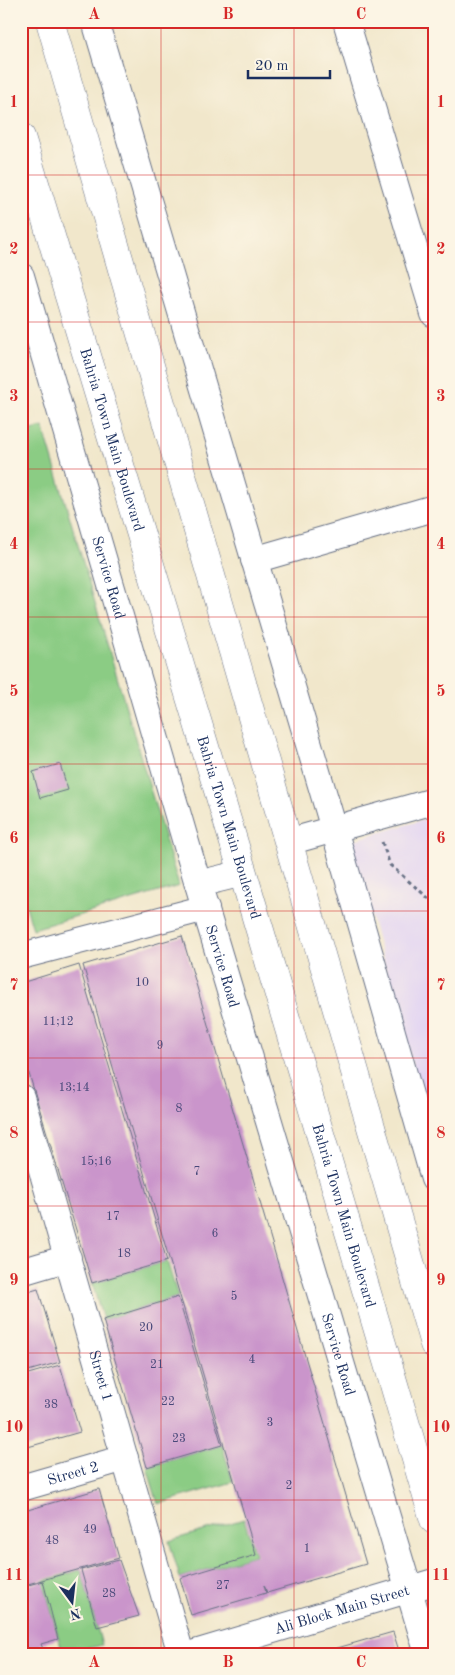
<svg xmlns="http://www.w3.org/2000/svg" width="455" height="1675" font-family="'Old Standard TT',serif">
  <style>
    .built { fill: #e2d4f3 }
    .green { fill: #8bcc84; stroke: #537e71 }
    .building { fill: #ca95cb }
    .lines { fill: none; stroke-linecap: round; stroke-linejoin: round }
    .minor-casing { stroke: #666f84; stroke-width: 28 }
    .secondary-casing { stroke: #666f84; stroke-width: 29 }
    .path { stroke: #666f84; stroke-width: 3; stroke-dasharray: 4 4; stroke-linecap: butt }
    .minor { stroke: #fff; stroke-width: 26 }
    .secondary { stroke: #fff; stroke-width: 28 }
    .grid { fill: none; stroke: #d62828; stroke-width: 1; stroke-opacity: 0.55 }
    .labels { text-anchor: middle; stroke-width: 5; stroke-linejoin: round; paint-order: stroke }
    .number-label { font-size: 12px; fill: #474879 }
    .street-label { font-size: 15px; fill: #1b2f5e; stroke: #fcf5e5 }
    .neatline { fill: none; stroke: #d62828; stroke-width: 2 }
    .grid-label { font-size: 16px; text-anchor: middle; font-weight: bold; fill: #d62828 }
  </style>
  <rect width="100%" height="100%" fill="#fcf5e5"/>
  <filter id="ink" filterUnits="userSpaceOnUse"><feTurbulence type="fractalNoise" baseFrequency=".02" numOctaves="2"/><feDisplacementMap in="SourceGraphic" scale="10" xChannelSelector="R" yChannelSelector="G"/><feConvolveMatrix kernelMatrix="1 2 1 2 8 2 1 2 1" color-interpolation-filters="sRGB"/></filter>
  <filter id="wash" filterUnits="userSpaceOnUse"><feTurbulence type="fractalNoise" baseFrequency=".0096" numOctaves="4" result="noise"/><feDisplacementMap in="SourceGraphic" scale="20" xChannelSelector="R" yChannelSelector="G"/><feGaussianBlur stdDeviation="1.12" result="paint"/><feColorMatrix in="noise" values="0 0 0 0 0 0 0 0 0 0 0 0 0 0 0 0 0 1.4 0 .05"/><feComposite in="paint" operator="in"/></filter>
  <g filter="url(#wash)">
    <rect width="100%" height="100%" fill="#f1e7cb"/>
    <path class="built" d="M434 817V1141L350 841Z"/>
    <path class="green" d="M43 427 179 886 33 929 21 890V433Z
      M167 1261 178 1297 103 1320 92 1283Z
      M222 1445 233 1482 158 1504 147 1467Z
      M244 1519 255 1555 180 1578 169 1541Z
      M81 1570 102 1645 63 1654 43 1581Z"/>
    <g id="blocks">
      <path class="building" d="M60 764 68 790 40 798 33 772Z
        M182 936 366 1564 267 1593 264 1585 266 1593 191 1615 180 1578 256 1555 83 965Z
        M79 965 167 1261 92 1283 21 1047V983Z
        M38 1289 60 1362 21 1373V1294Z
        M178 1297 222 1445 147 1467 103 1320Z
        M60 1365 80 1432 21 1449V1376Z
        M99 1489 119 1558 21 1586V1512Z
        M119 1560 139 1616 97 1627 81 1570Z
        M43 1581 58 1639 41 1644 45 1654H21V1587Z
        M393 1632 400 1654H320V1653Z"/>
    </g>
  </g>
  <g filter="url(#ink)">
    <use href="#blocks" fill-opacity="0" stroke="#666f84" stroke-width="1"/>
    <g class="lines">
      <g class="minor-casing">
        <g id="minor">
          <path d="M95 21 334 829 434 1179"/>
          <path d="M346 21 434 314"/>
          <path id="s1" d="M21 276 198 884 428 1654"/>
          <path d="M254 560 434 508"/>
          <path d="M288 842 434 801"/>
          <path d="M198 884 243 873"/>
          <path d="M21 956 206 908"/>
          <path id="s2" d="M21 1097 181 1654"/>
          <path d="M21 1272 68 1258"/>
          <path id="s3" d="M21 1488 125 1458"/>
          <path id="s4" d="M192 1654 434 1582"/>
        </g>
      </g>
      <g class="secondary-casing">
        <g id="secondary">
          <path d="M50 21 434 1344"/>
          <path id="s5" d="M21 137 243 873 434 1520"/>
        </g>
      </g>
      <path class="path" d="M382 842 390 865 434 903"/>
      <use href="#minor" class="minor"/>
      <use href="#secondary" class="secondary"/>
    </g>
  </g>
  <path class="grid" d="M161 21V1654M294 21V1654M21 175H434M21 322H434M21 469H434M21 617H434M21 764H434M21 911H434M21 1058H434M21 1206H434M21 1353H434M21 1500H434"/>
  <g class="labels">
    <g class="number-label">
      <text x="142" y="986">10</text>
      <text x="58" y="1025">11;12</text>
      <text x="160" y="1049">9</text>
      <text x="74" y="1091">13;14</text>
      <text x="179" y="1112">8</text>
      <text x="96" y="1165">15;16</text>
      <text x="197" y="1175">7</text>
      <text x="113" y="1220">17</text>
      <text x="215" y="1237">6</text>
      <text x="124" y="1257">18</text>
      <text x="234" y="1300">5</text>
      <text x="146" y="1331">20</text>
      <text x="252" y="1363">4</text>
      <text x="157" y="1368">21</text>
      <text x="168" y="1405">22</text>
      <text x="51" y="1408">38</text>
      <text x="270" y="1426">3</text>
      <text x="179" y="1442">23</text>
      <text x="289" y="1489">2</text>
      <text x="90" y="1533">49</text>
      <text x="52" y="1544">48</text>
      <text x="307" y="1552">1</text>
      <text x="223" y="1589">27</text>
      <text x="109" y="1597">28</text>
    </g>
    <g class="street-label">
      <text dy="5" stroke="none"><textPath href="#s5" startOffset="316">Bahria Town Main Boulevard</textPath></text>
      <text dy="5" stroke="none"><textPath href="#s1" startOffset="314">Service Road</textPath></text>
      <text dy="5" stroke="none"><textPath href="#s5" startOffset="721">Bahria Town Main Boulevard</textPath></text>
      <text dy="5" stroke="none"><textPath href="#s1" startOffset="719">Service Road</textPath></text>
      <text dy="5" stroke="none"><textPath href="#s5" startOffset="1126">Bahria Town Main Boulevard</textPath></text>
      <text dy="5" stroke="none"><textPath href="#s1" startOffset="1124">Service Road</textPath></text>
      <text dy="5" stroke="none"><textPath href="#s2" startOffset="290">Street 1</textPath></text>
      <text dy="5" stroke="none"><textPath href="#s3" startOffset="54">Street 2</textPath></text>
      <text dy="5" stroke="none"><textPath href="#s4" startOffset="156">Ali Block Main Street</textPath></text>
    </g>
  </g>
  <rect width="455" height="1675" fill="none" stroke="#fcf5e5" stroke-width="55"/>
  <g transform="translate(72 1602) rotate(165)" stroke="#fcf5e5" stroke-width="4" paint-order="stroke">
  <path d="M0-4L9 19L0 12L-9 19Z" fill="#1b2f5e"/>
  <text y="-8" font-size="14" font-weight="bold" text-anchor="middle" fill="#1b2f5e">N</text>
  </g>
  <path d="M248 70v8h82v-8" fill="none" stroke="#1b2f5e" stroke-width="2.5"/>
  <text x="255" y="70" font-size="15" fill="#1b2f5e" stroke="#fcf5e5" stroke-width="4" paint-order="stroke">20 m</text>
  <rect x="28" y="28" width="400" height="1620" class="neatline"/>
  <g class="grid-label">
    <text x="94" y="19">A</text>
    <text x="228" y="19">B</text>
    <text x="361" y="19">C</text>
    <text x="14" y="107">1</text>
    <text x="441" y="107">1</text>
    <text x="14" y="254">2</text>
    <text x="441" y="254">2</text>
    <text x="14" y="401">3</text>
    <text x="441" y="401">3</text>
    <text x="14" y="549">4</text>
    <text x="441" y="549">4</text>
    <text x="14" y="696">5</text>
    <text x="441" y="696">5</text>
    <text x="14" y="843">6</text>
    <text x="441" y="843">6</text>
    <text x="14" y="990">7</text>
    <text x="441" y="990">7</text>
    <text x="14" y="1138">8</text>
    <text x="441" y="1138">8</text>
    <text x="14" y="1285">9</text>
    <text x="441" y="1285">9</text>
    <text x="14" y="1432">10</text>
    <text x="441" y="1432">10</text>
    <text x="14" y="1580">11</text>
    <text x="441" y="1580">11</text>
    <text x="94" y="1667">A</text>
    <text x="228" y="1667">B</text>
    <text x="361" y="1667">C</text>
  </g>
</svg>
